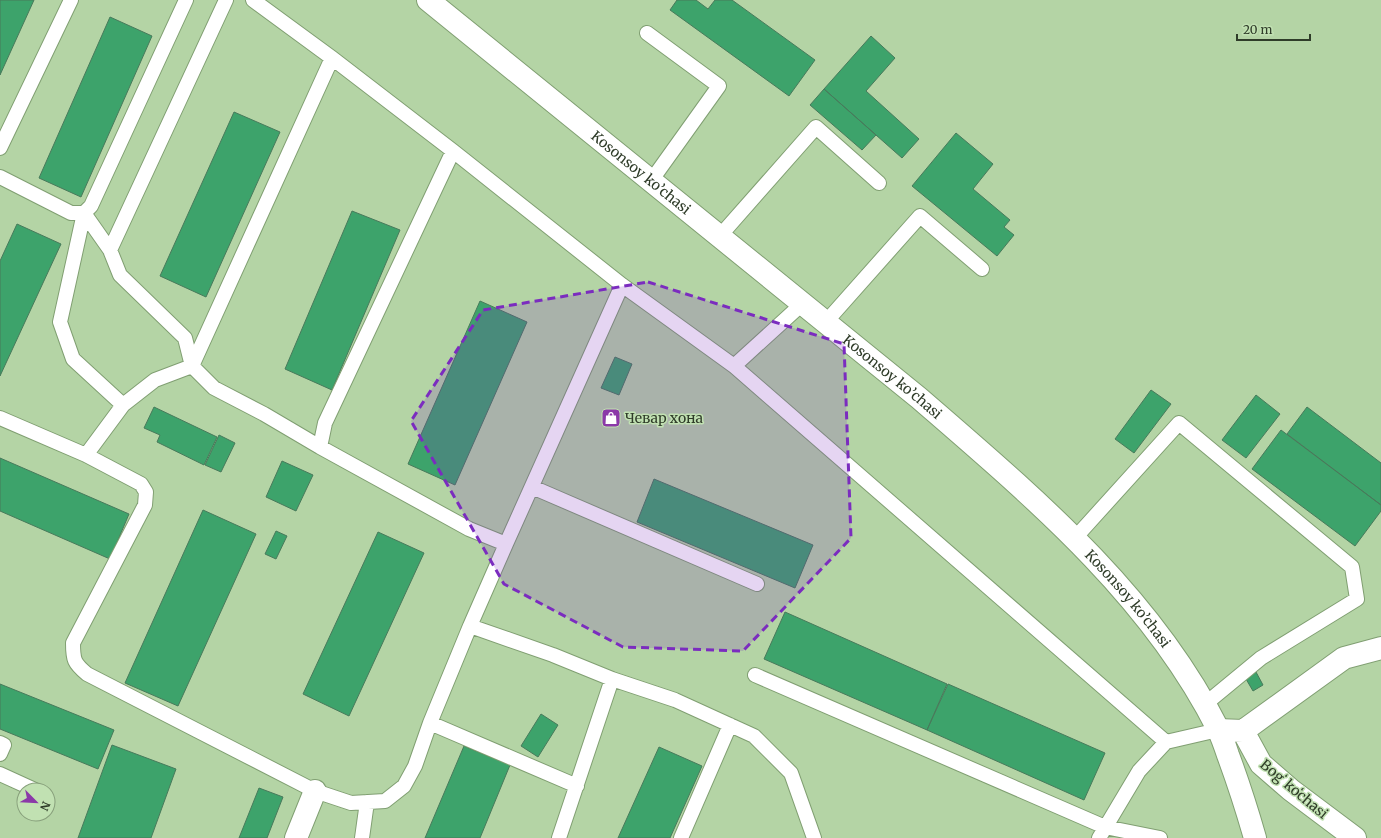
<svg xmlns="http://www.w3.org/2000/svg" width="1381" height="838" font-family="Merriweather,serif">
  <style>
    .building { fill: #3da36b; stroke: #487a5b }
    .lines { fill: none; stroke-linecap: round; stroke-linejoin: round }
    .service-casing { stroke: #809f72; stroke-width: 16 }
    .minor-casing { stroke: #809f72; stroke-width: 24 }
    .secondary-casing { stroke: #809f72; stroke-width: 24 }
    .service { stroke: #fff; stroke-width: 14 }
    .minor { stroke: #fff; stroke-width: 22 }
    .secondary { stroke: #fff; stroke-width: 22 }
    .marked { fill: #7b2cbf; fill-opacity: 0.2; stroke: #7b2cbf; stroke-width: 3; stroke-dasharray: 8 5; stroke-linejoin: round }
    .labels { text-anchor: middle; stroke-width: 3; stroke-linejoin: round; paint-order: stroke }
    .street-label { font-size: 14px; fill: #2f3c29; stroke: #c1e1b2 }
    .poi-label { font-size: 14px; fill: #2f3c29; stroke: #c1e1b2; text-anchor: start }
  </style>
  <rect width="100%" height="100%" fill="#b4d4a5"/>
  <path class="building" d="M0 0H34L0 75Z
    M677 0H696L708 9 715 0H732L815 60 789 96 670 10Z
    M110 17 152 36 81 197 39 178Z
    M871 36 895 58 866 91 919 139 902 158 824 89Z
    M824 89 876 135 862 150 810 105Z
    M234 112 280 132 206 297 160 276Z
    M956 133 993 164 973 189 1010 220 1004 227 1014 235 997 256 912 186Z
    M352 211 400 230 332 390 285 369Z
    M17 224 61 244 0 376V261Z
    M480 301 527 322 455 485 408 464Z
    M615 357 632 364 619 395 601 388Z
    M1151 390 1171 404 1134 453 1115 439Z
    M1256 395 1280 414 1246 458 1222 440Z
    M154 407 217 437 204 465 157 442 160 435 144 428Z
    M1307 407 1381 463V505L1287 434Z
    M1281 430 1381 505V511L1355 546 1252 469Z
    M219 435 235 443 221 472 205 465Z
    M0 458 129 514 110 559 0 511Z
    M282 461 313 475 296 511 266 497Z
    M654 479 813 545 795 588 637 522Z
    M203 510 256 534 178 706 125 683Z
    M276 531 287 536 276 559 265 554Z
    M378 532 424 553 349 716 303 694Z
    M785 612 947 684 927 730 764 659Z
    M1256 672 1263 685 1253 691 1246 679Z
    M0 684 114 730 98 769 0 729Z
    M948 684 1105 753 1084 800 927 730Z
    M541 714 558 725 538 757 521 746Z
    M112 745 176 769 151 838H78Z
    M464 746 510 765 480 838H425Z
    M659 747 702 766 670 838H618Z
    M259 788 283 797 267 838H239Z"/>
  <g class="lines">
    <g class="service-casing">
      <path id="service" d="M253 0 332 58 453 151 622 285 734 366 1166 742
        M647 33 719 86 651 181
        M0 148 71 0
        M0 177 71 213H84L91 206 186 0
        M84 213 110 250 120 275 185 338 192 366 214 388 264 414 320 447 469 529 506 544 622 285
        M84 213 60 322 73 359 123 405
        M719 237 816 127 879 183
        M110 250 226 0
        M825 323 920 216 982 269
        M734 366 802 304
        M0 418 86 455 141 484 146 492 145 505 73 643C73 660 74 663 87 674L315 791 351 803 385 801 404 786 415 766 430 723 470 626 506 544
        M320 447 325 423 453 151
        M86 455 123 405 155 380 192 366 332 58
        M532 487 757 584
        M1075 538 1179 423 1352 567 1357 599 1261 658 1204 705
        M470 626 553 655 612 679 675 700 754 736 791 773 814 838
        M755 675 1105 827 1160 838
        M430 723 577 786
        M0 743 4 745 0 754
        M0 774 35 790
        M362 838 367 802
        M559 838 612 679
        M681 838 730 725
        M1099 838 1139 771 1166 742 1218 730"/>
    </g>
    <g class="minor-casing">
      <path id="minor" d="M1218 730 1243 731 1344 658 1381 648
        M1243 731 1261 764 1291 790 1355 838
        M296 838 315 791"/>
    </g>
    <g class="secondary-casing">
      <g id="secondary">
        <path id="s1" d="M428 0 919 398C1032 496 1150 594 1218 729 1222 737 1225 746 1228 755 1238 782 1247 810 1255 838"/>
      </g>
    </g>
    <use href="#service" class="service"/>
    <use href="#minor" class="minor"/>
    <use href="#secondary" class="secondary"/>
  </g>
  <path class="marked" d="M648 282 844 344 851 538 743 651 623 647 504 584 411 421 483 310Z"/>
  <defs>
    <g id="shop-square" transform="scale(1)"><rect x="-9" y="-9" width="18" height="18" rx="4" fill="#8b39a8" stroke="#c1e1b2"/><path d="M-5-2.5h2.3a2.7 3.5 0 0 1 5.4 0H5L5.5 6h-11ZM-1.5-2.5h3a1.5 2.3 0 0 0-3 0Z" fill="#fff"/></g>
  </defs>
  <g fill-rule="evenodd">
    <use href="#shop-square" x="611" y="418"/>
  </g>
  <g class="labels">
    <g class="street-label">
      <text dy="5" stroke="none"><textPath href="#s1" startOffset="274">Kosonsoy ko’chasi</textPath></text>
      <text dy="5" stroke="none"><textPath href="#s1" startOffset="598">Kosonsoy ko’chasi</textPath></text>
      <text dy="5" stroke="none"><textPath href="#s1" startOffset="922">Kosonsoy ko’chasi</textPath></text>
      <text transform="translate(1294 789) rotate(40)" y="5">Bogʻ koʻchasi</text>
    </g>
    <g class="poi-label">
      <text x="625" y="423">Чевар хона</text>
    </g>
  </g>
  <g transform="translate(36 802) rotate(114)"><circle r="19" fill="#c1e1b2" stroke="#879f7b"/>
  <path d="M0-3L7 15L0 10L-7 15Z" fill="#8b39a8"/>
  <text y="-6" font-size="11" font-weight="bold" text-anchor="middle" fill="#2f3c29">N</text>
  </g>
  <path d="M1237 34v6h73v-6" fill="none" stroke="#2f3c29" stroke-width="2"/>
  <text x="1243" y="34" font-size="12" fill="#2f3c29" stroke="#c1e1b2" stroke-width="3" paint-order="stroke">20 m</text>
</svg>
